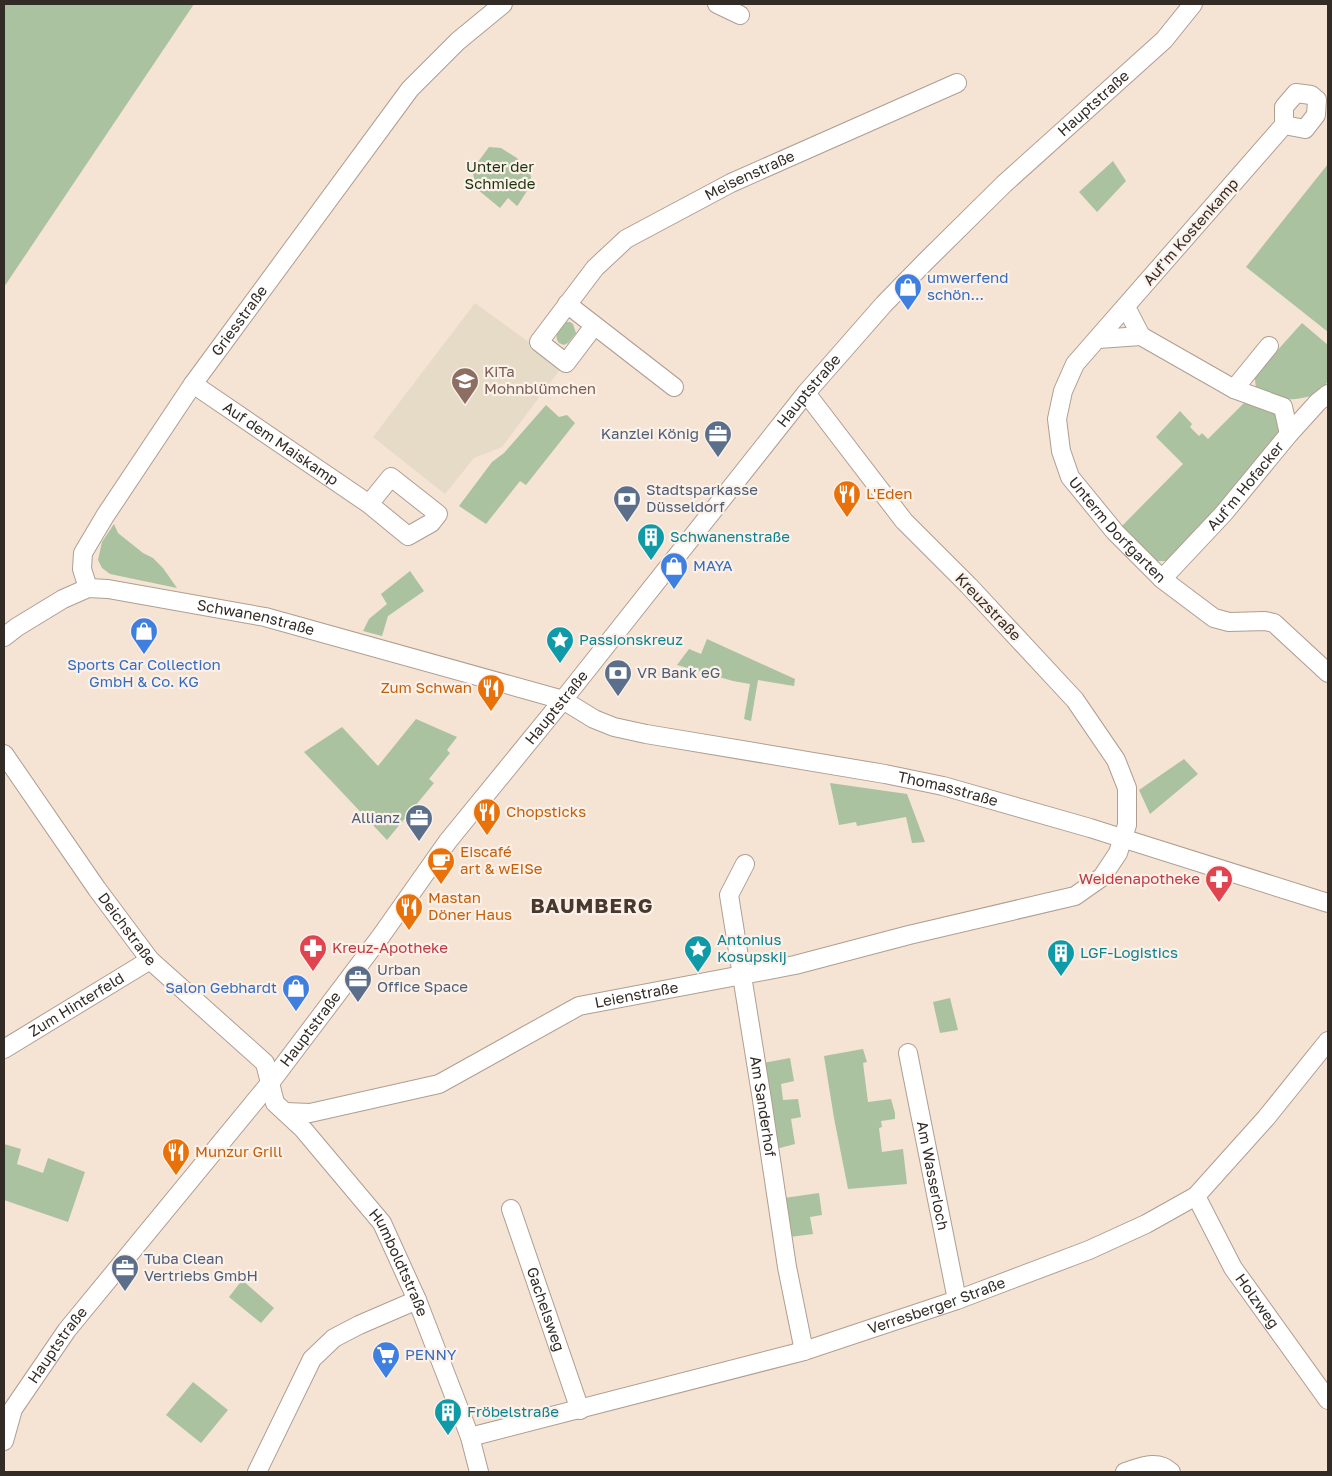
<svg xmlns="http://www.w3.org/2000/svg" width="1332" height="1476" font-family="'Golos Text',sans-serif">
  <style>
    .education { fill: #e6dbc7 }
    .green { fill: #aac29f }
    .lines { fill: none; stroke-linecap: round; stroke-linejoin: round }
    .minor-casing { stroke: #af9e91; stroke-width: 20 }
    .minor { stroke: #fff; stroke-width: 18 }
    .labels { text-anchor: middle; stroke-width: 4.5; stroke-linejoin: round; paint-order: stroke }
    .street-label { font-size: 15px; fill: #332c26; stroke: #fcf1e9 }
    .park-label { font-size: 15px; fill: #1b330d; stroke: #fcf1e9 }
    .shop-label { font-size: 15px; fill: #366cbe; stroke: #fcf1e9; text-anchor: start }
    .education-label { font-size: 15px; fill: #785e54; stroke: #fcf1e9; text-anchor: start }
    .service-label { font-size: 15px; fill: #4e5e75; stroke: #fcf1e9; text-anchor: start }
    .food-label { font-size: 15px; fill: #c56008; stroke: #fcf1e9; text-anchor: start }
    .culture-label { font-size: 15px; fill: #0d838f; stroke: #fcf1e9; text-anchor: start }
    .health-label { font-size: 15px; fill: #be3a42; stroke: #fcf1e9; text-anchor: end }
    .district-label { font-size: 20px; font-weight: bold; letter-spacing: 1px; fill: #47392e; stroke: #fcf1e9 }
  </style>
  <rect width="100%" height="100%" fill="#f5e3d4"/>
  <path class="education" d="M475 303 559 364 558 372 502 447 474 458 445 494 373 437Z"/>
  <path class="green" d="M4 4H194L4 287Z
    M489 147 501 148 517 158 530 172 532 183 518 205 517 206 508 198 500 208 477 189 472 170Z
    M1113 161 1126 181 1097 212 1079 192Z
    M1328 164V332L1246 267Z
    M566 322H570L573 324 576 333 568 343 564 345 559 343C553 335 559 329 566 322Z
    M1302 323 1328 345V381C1325 385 1322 391 1318 393 1304 401 1264 404 1256 387 1255 384 1255 378 1255 375Z
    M1246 401 1278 414 1282 432 1255 467 1167 561H1156L1122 526 1183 464 1156 437 1180 411 1192 424 1190 427 1199 436 1202 433 1208 439Z
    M546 405 559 417 567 415 575 423 526 485 520 481 486 524 459 506 492 462 504 453Z
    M114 524 118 533 143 553 153 558 163 568 177 588 110 574 102 568 98 560 102 542Z
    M410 571 424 591 388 616 382 636 363 631 369 619 387 604 381 594Z
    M707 639 795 679 794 686 758 680 751 721 744 719 750 684 733 681 677 665 689 649 701 654Z
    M416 719 457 737 447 750 450 753 429 779 434 783 387 840 304 752 342 727 378 766Z
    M1184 759 1198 774 1150 814 1139 790Z
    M830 783 907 794 925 842 912 843 906 817 857 826 856 822 839 825Z
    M950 998 958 1030 940 1033 933 1002Z
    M863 1049 867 1062 863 1063 868 1102 891 1099 895 1113V1119L881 1121 882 1127 879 1128 882 1152 903 1149 907 1184 848 1189 834 1118 824 1056Z
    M790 1058 794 1081 781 1084 783 1100 798 1099 801 1117 791 1119 795 1144 776 1149 763 1063Z
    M4 1144 21 1149 17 1164 43 1173 48 1158 85 1172 68 1222 4 1200Z
    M819 1193 822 1215 810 1217 813 1234 790 1237 784 1198Z
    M242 1280 274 1308 261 1323 229 1297Z
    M193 1382 228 1410 201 1443 166 1415Z"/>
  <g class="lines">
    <g class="minor-casing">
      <g id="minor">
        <path d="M717 4 740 15"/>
        <path id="s1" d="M1284 125 1305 129 1316 115 1317 100 1311 95 1296 93 1284 107V125L1075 364 1063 391 1057 419 1061 451 1070 477 1115 532 1162 579 1214 618 1229 622 1265 621 1274 623 1328 673"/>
        <path d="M567 304 674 387"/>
        <path d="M1126 307 1141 336"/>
        <path id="s2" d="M594 326 566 363 539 342 595 268 626 239 731 183 957 83"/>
        <path d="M1098 339 1141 336 1234 389 1283 407 1289 434"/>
        <path id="s3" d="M193 384 369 504 408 536 431 523 438 514 391 477 369 504"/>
        <path d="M1234 389 1269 346"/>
        <path id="s4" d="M1162 579 1224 513 1289 434 1318 402 1328 394"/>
        <path id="s5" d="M88 588 82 569 83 553 105 516 193 384 410 89 458 41 503 4"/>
        <path id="s6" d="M4 637 17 627 63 599 88 588 108 589 265 617 563 700 594 719 614 727 646 734 885 774 943 786 1090 828 1328 903"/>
        <path id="s7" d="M4 754 97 889 150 960 265 1063 275 1103 303 1129 382 1223 417 1300 470 1437 479 1472"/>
        <path id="s8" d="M745 864 729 895 762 1100 787 1267 804 1351"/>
        <path id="s9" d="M4 1049 150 960"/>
        <path id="s10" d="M908 1053 957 1300"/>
        <path id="s11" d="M285 1112 310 1113 439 1084 579 1006 795 965 909 935 1075 896 1102 877 1118 853 1127 825V788L1116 760 1075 700 969 586 904 521 806 393"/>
        <path id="s12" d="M1196 1196 1233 1268 1328 1400"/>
        <path id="s13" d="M511 1209 580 1410"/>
        <path id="s14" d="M470 1437 804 1351 957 1300 1089 1250 1146 1224 1196 1196 1266 1118 1328 1041"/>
        <path id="s15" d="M4 1441 13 1409 67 1330 270 1083 381 936 448 841 563 700 806 393 884 304 926 261 1004 184 1164 40 1193 4"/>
        <path d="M257 1472 312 1359 334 1338 359 1325 417 1300"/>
        <path d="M1125 1472C1141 1467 1157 1459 1171 1472"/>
      </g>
    </g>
    <use href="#minor" class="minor"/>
  </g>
  <defs>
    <g id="shop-pin" transform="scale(1.4375)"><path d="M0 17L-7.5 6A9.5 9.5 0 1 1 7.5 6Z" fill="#3f7fe0" stroke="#fcf1e9"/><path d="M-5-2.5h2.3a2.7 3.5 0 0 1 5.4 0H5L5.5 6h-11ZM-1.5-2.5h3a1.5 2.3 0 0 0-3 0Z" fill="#fff"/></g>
    <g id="school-pin" transform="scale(1.4375)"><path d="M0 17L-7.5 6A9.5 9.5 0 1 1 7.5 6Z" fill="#8d6e63" stroke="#fcf1e9"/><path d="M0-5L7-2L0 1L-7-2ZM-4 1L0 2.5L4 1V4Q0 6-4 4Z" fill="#fff"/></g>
    <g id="office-pin" transform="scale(1.4375)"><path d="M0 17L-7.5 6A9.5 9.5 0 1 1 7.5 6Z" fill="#5c6f8a" stroke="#fcf1e9"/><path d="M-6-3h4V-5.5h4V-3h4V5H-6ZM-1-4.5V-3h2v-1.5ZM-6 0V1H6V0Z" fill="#fff"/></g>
    <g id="restaurant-pin" transform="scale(1.4375)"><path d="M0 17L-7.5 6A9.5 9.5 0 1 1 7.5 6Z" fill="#e8710a" stroke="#fcf1e9"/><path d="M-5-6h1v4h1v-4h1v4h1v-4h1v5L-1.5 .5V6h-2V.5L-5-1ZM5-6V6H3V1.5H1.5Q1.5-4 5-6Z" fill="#fff"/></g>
    <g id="bank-pin" transform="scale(1.4375)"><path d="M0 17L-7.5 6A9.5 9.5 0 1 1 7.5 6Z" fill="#5c6f8a" stroke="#fcf1e9"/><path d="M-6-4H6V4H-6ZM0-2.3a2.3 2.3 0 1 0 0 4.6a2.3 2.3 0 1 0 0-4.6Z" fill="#fff"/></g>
    <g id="building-pin" transform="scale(1.4375)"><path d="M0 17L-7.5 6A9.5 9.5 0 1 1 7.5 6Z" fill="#0f9aa8" stroke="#fcf1e9"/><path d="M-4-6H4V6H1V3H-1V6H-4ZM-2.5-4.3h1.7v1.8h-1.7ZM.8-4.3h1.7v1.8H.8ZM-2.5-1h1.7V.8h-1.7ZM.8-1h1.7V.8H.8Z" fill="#fff"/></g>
    <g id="sight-pin" transform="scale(1.4375)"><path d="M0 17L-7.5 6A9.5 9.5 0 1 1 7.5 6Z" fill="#0f9aa8" stroke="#fcf1e9"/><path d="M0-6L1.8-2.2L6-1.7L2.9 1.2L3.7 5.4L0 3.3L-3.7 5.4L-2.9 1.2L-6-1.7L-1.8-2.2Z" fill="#fff"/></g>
    <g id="cafe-pin" transform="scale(1.4375)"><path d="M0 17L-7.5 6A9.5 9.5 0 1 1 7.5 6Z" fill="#e8710a" stroke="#fcf1e9"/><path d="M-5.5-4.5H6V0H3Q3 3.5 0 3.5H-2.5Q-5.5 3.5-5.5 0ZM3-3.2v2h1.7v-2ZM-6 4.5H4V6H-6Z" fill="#fff"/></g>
    <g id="pharmacy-pin" transform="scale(1.4375)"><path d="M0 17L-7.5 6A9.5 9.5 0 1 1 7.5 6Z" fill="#e0444e" stroke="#fcf1e9"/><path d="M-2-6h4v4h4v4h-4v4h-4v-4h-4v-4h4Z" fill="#fff"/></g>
    <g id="supermarket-pin" transform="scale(1.4375)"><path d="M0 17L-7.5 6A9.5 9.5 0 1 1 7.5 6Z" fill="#3f7fe0" stroke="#fcf1e9"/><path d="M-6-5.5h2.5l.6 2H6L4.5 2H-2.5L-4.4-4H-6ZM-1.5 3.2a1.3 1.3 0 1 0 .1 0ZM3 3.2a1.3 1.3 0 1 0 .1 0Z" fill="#fff"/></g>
  </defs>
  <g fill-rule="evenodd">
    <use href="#shop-pin" x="908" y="287"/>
    <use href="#school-pin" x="465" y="381"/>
    <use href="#office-pin" x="718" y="434"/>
    <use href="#restaurant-pin" x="847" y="494"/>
    <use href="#bank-pin" x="627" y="499"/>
    <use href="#building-pin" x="651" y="537"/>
    <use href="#shop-pin" x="674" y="566"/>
    <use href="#shop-pin" x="144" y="631"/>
    <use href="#sight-pin" x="560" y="640"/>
    <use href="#bank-pin" x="618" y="673"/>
    <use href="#restaurant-pin" x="491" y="688"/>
    <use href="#restaurant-pin" x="487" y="812"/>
    <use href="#office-pin" x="419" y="818"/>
    <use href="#cafe-pin" x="441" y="861"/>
    <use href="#pharmacy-pin" x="1219" y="879"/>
    <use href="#restaurant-pin" x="409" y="907"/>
    <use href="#pharmacy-pin" x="313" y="948"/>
    <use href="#sight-pin" x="698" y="949"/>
    <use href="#building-pin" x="1061" y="953"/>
    <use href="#office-pin" x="358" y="979"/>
    <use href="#shop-pin" x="296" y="988"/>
    <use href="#restaurant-pin" x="176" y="1152"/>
    <use href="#office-pin" x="125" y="1268"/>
    <use href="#supermarket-pin" x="386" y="1355"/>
    <use href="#building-pin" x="448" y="1412"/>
  </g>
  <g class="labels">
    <g class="street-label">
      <text dy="5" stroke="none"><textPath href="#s15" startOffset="1731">Hauptstraße</textPath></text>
      <text dy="5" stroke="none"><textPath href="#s2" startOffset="355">Meisenstraße</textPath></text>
      <text transform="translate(1191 232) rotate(-49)" y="5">Auf'm Kostenkamp</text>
      <text dy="5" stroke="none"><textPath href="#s5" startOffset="316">Griesstraße</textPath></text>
      <text dy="5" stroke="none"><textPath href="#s15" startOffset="1326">Hauptstraße</textPath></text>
      <text dy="5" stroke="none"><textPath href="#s3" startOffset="106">Auf dem Maiskamp</textPath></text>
      <text dy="5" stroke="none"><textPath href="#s4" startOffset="125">Auf'm Hofacker</textPath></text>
      <text dy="5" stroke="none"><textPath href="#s1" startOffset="620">Unterm Dorfgarten</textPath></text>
      <text transform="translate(988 607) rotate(46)" y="5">Kreuzstraße</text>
      <text dy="5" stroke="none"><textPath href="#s6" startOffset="268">Schwanenstraße</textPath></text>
      <text dy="5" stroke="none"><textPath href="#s15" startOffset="921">Hauptstraße</textPath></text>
      <text dy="5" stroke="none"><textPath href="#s6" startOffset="984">Thomasstraße</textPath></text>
      <text dy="5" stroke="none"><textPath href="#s7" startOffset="214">Deichstraße</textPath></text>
      <text dy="5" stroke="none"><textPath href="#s11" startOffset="376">Leienstraße</textPath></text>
      <text dy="5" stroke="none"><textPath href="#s9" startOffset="85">Zum Hinterfeld</textPath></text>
      <text dy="5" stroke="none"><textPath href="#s15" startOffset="516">Hauptstraße</textPath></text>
      <text dy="5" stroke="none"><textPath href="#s8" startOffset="249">Am Sanderhof</textPath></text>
      <text dy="5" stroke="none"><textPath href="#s10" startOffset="125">Am Wasserloch</textPath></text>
      <text dy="5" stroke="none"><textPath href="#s7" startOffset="652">Humboldtstraße</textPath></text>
      <text dy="5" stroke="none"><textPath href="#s12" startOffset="122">Holzweg</textPath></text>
      <text dy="5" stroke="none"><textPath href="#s14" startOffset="485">Verresberger Straße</textPath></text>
      <text dy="5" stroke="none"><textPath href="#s13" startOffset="106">Gachelsweg</textPath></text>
      <text dy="5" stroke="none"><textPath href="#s15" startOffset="111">Hauptstraße</textPath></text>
    </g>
    <g class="park-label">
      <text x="500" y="172">Unter der<tspan x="500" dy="17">Schmiede</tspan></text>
    </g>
    <g class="shop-label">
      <text x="927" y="283">umwerfend<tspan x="927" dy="17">schön...</tspan></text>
      <text x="693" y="571">MAYA</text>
      <text x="144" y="670" text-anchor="middle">Sports Car Collection<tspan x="144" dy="17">GmbH &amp; Co. KG</tspan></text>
      <text x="277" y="993" text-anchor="end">Salon Gebhardt</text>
      <text x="405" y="1360">PENNY</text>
    </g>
    <g class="education-label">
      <text x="484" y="377">KiTa<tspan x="484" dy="17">Mohnblümchen</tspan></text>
    </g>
    <g class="service-label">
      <text x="699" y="439" text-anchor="end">Kanzlei König</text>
      <text x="646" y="495">Stadtsparkasse<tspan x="646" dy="17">Düsseldorf</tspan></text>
      <text x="637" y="678">VR Bank eG</text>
      <text x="400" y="823" text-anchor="end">Allianz</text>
      <text x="377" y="975">Urban<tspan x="377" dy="17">Office Space</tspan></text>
      <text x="144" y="1264">Tuba Clean<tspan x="144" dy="17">Vertriebs GmbH</tspan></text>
    </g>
    <g class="food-label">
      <text x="866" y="499">L'Eden</text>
      <text x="472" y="693" text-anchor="end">Zum Schwan</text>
      <text x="506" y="817">Chopsticks</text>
      <text x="460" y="857">Eiscafé<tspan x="460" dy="17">art &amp; wEISe</tspan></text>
      <text x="428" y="903">Mastan<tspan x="428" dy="17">Döner Haus</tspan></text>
      <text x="195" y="1157">Munzur Grill</text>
    </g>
    <g class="culture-label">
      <text x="670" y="542">Schwanenstraße</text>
      <text x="579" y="645">Passionskreuz</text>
      <text x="717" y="945">Antonius<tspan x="717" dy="17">Kosupskij</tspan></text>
      <text x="1080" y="958">LGF-Logistics</text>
      <text x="467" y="1417">Fröbelstraße</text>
    </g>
    <g class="health-label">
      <text x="1200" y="884">Weidenapotheke</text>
      <text x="332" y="953" text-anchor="start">Kreuz-Apotheke</text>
    </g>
    <g class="district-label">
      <text x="592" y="913">BAUMBERG</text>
    </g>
  </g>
  <rect width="1332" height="1476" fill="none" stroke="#332c26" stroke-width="10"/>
</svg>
